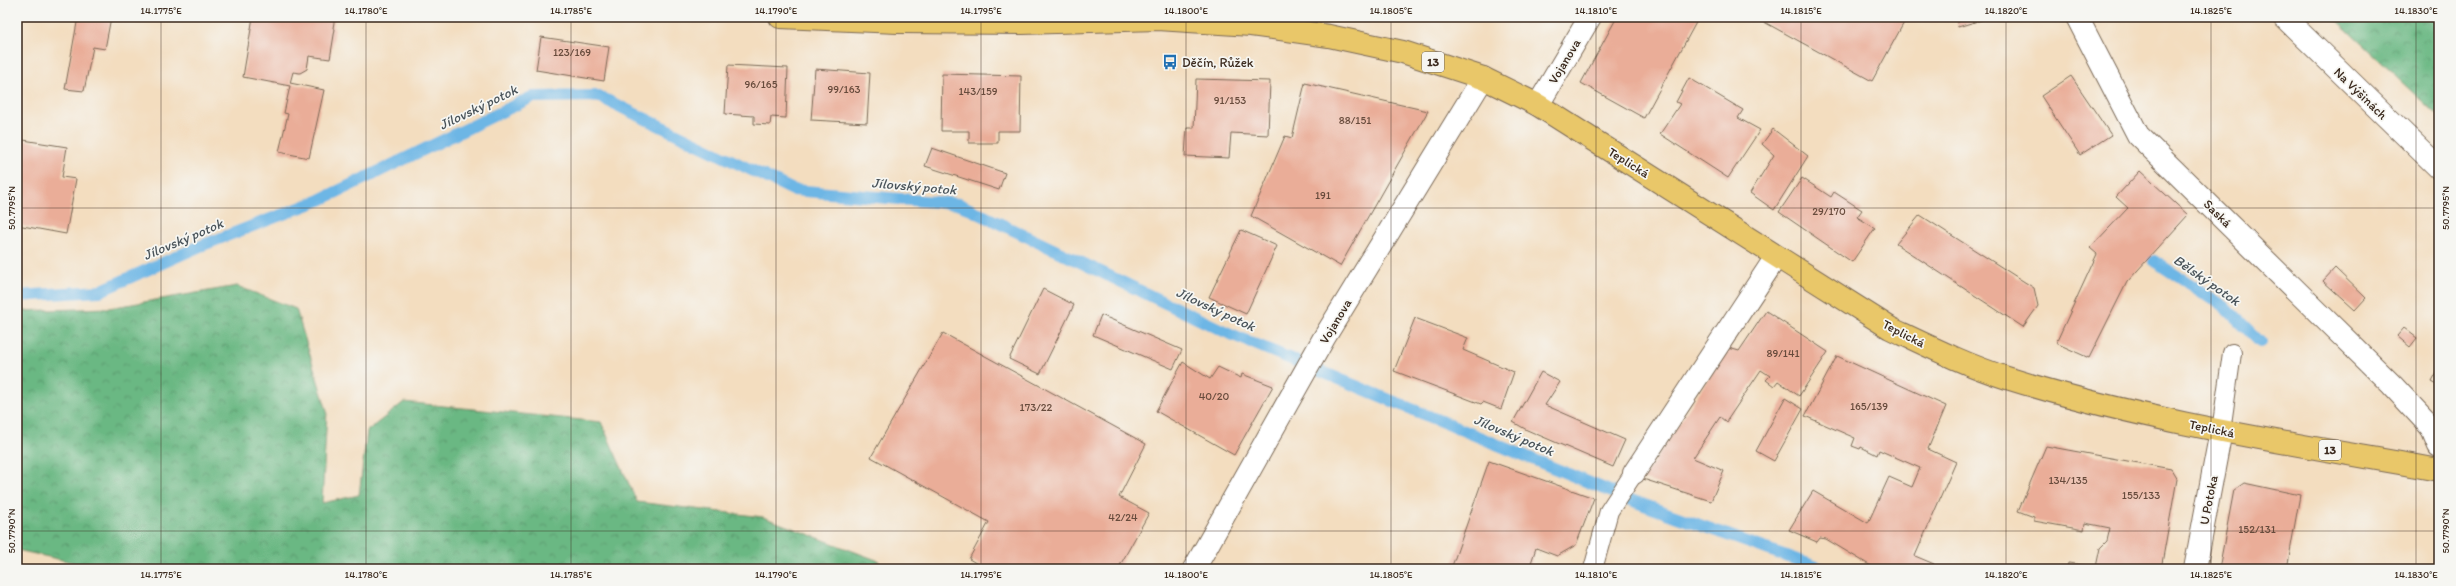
<svg xmlns="http://www.w3.org/2000/svg" width="2456" height="586" font-family="Itim,sans-serif">
  <style>
    .forest { fill: url(#forest-crowns); stroke: #537150 }
    .lines { fill: none; stroke-linecap: round; stroke-linejoin: round }
    .stream { stroke: #6db6e5; stroke-width: 12 }
    .building { fill: #eaad98 }
    .service-casing { stroke: #7b6956; stroke-width: 20 }
    .minor-casing { stroke: #7b6956; stroke-width: 24 }
    .primary-casing { stroke: #7b6956; stroke-width: 24 }
    .service { stroke: #fff; stroke-width: 18 }
    .minor { stroke: #fff; stroke-width: 22 }
    .primary { stroke: #e9c769; stroke-width: 22 }
    .ticks { fill: none; stroke: #3b2a1e; stroke-width: 1; stroke-opacity: 0.45 }
    .labels { text-anchor: middle; stroke-width: 3.5; stroke-linejoin: round; paint-order: stroke }
    .number-label { font-size: 11px; fill: #674b3c }
    .shield { fill: #f6f6f2; stroke: #73675e; stroke-width: 1 }
    .shield-label { font-size: 12px; font-weight: bold; fill: #3b2a1e }
    .street-label { font-size: 13px; fill: #3b2a1e; stroke: #f6f6f2 }
    .poi-label { font-size: 13px; fill: #3b2a1e; stroke: #f6f6f2; text-anchor: start }
    .water-label { font-size: 14px; font-style: italic; fill: #4a545a; stroke: #f6f6f2 }
    .neatline { fill: none; stroke: #3b2a1e; stroke-width: 1.5 }
    .ticks-label { font-size: 10px; text-anchor: middle; fill: #3b2a1e }
  </style>
  <defs>
    <pattern id="forest-crowns" width="20" height="18" patternUnits="userSpaceOnUse"><rect width="20" height="18" fill="#6bb883"/><path d="M2 6a3 3 0 1 1 6 0M12 15a3 3 0 1 1 6 0" fill="none" stroke="#59966b"/></pattern>
  </defs>
  <rect width="100%" height="100%" fill="#f6f6f2"/>
  <filter id="ink" filterUnits="userSpaceOnUse"><feTurbulence type="fractalNoise" baseFrequency=".025" numOctaves="2"/><feDisplacementMap in="SourceGraphic" scale="8" xChannelSelector="R" yChannelSelector="G"/><feConvolveMatrix kernelMatrix="1 2 1 2 8 2 1 2 1" color-interpolation-filters="sRGB"/></filter>
  <filter id="wash" filterUnits="userSpaceOnUse"><feTurbulence type="fractalNoise" baseFrequency=".012" numOctaves="4" result="noise"/><feDisplacementMap in="SourceGraphic" scale="16" xChannelSelector="R" yChannelSelector="G"/><feGaussianBlur stdDeviation="0.9" result="paint"/><feColorMatrix in="noise" values="0 0 0 0 0 0 0 0 0 0 0 0 0 0 0 0 0 1.4 0 .05"/><feComposite in="paint" operator="in"/></filter>
  <g filter="url(#wash)">
    <rect width="100%" height="100%" fill="#f3ddbf"/>
    <path class="forest" d="M2333 17H2439V116Z
      M237 286 296 309 327 411 322 503 359 495 367 431 404 402 601 422 637 502 763 517 879 561 876 569H103L17 550V311L109 308Z"/>
    <g class="lines">
      <path class="stream" d="M2154 261 2225 307 2260 342
        M17 296 100 291 198 247 320 200 532 97 598 96 793 190 959 204 1226 332 1636 502 1822 569"/>
    </g>
    <g id="blocks">
      <path class="building" d="M78 17H111L105 49 93 47 84 91 65 89Z
        M253 17H335L333 28 335 29 330 59 309 56 307 69 300 73 293 72 290 83 324 90 309 158 279 152 288 114 284 113 290 86 243 77Z
        M1617 17H1699L1644 118 1581 83Z
        M1755 17H1907L1872 81Z
        M1956 17H1991L1958 27Z
        M541 37 609 47 604 81 536 70Z
        M728 65 788 68 786 118 771 117 770 125 754 124V116L725 114Z
        M815 69 870 73 867 123 811 120Z
        M942 74 1021 76 1020 131H998V143H969V131H941Z
        M2071 76 2111 135 2080 155 2041 96Z
        M1689 78 1743 110 1738 118 1760 130 1728 178 1660 134 1680 104 1676 102Z
        M1196 79 1270 81 1268 135 1231 133 1229 158 1185 156 1187 128H1194Z
        M1305 83 1428 111 1340 266 1251 216 1285 136 1292 138Z
        M1773 129 1808 156 1774 210 1750 193 1774 155 1762 144Z
        M17 139 67 147 62 177 76 179 66 234 17 225Z
        M932 148 1005 173 999 190 925 166Z
        M2140 171 2188 215 2127 282 2089 358 2056 343 2097 254 2090 248 2128 208 2116 197Z
        M1802 178 1831 197 1834 192 1862 210 1857 217 1875 228 1852 262 1779 212Z
        M1920 215 2034 288 2038 306 2023 327 1896 244Z
        M1241 230 1277 246 1246 314 1209 297Z
        M2335 268 2366 298 2355 310 2323 281Z
        M1043 289 1074 305 1040 374 1009 359Z
        M1766 311 1828 352 1799 396 1778 381 1774 386 1766 380 1770 376 1761 370 1726 422 1720 417 1693 458 1724 471 1711 501 1643 479 1721 359 1729 348 1739 351Z
        M1101 315 1182 350 1173 369 1093 335Z
        M1415 318 1468 338 1463 350 1514 372 1501 409 1483 402 1481 404 1394 371Z
        M2404 328 2417 338 2410 347 2397 336Z
        M943 333 1146 444 1119 497 1149 513 1118 569H986L969 559 989 522 871 457Z
        M1837 356 1946 406 1928 449 1956 462 1915 556 1934 564 1932 569H1876L1826 539 1820 538 1817 542 1789 530 1813 491 1868 523 1889 477 1912 487 1920 468 1879 450 1877 455 1861 447 1860 449 1852 446 1855 438 1805 416Z
        M1183 362 1210 379 1218 367 1241 378 1242 374 1273 386 1234 455 1156 411Z
        M2439 369V386L2432 382Z
        M1541 372 1560 382 1545 405 1625 440 1613 467 1527 430 1513 422Z
        M1785 398 1803 409 1774 461 1756 451Z
        M2046 446 2171 469 2177 479 2161 569H2067L2068 563 2096 567 2100 548 2107 541 2110 528 2085 523 2084 530 2034 521V517L2018 511Z
        M1489 461 1594 498 1576 545 1557 556 1536 548 1529 569H1451Z
        M2244 483 2300 495 2287 569H2219L2234 490Z"/>
    </g>
  </g>
  <g filter="url(#ink)">
    <use href="#blocks" fill-opacity="0" stroke="#7b6956" stroke-width="1"/>
    <g class="lines">
      <g class="service-casing">
        <path id="service" d="M2221 431 2232 353
          M1593 569 1609 511 1634 473"/>
      </g>
      <g class="minor-casing">
        <path id="minor" d="M2077 17 2138 135 2392 385 2431 427 2439 446
          M2284 17 2439 168
          M1538 105 1590 17
          M1634 473 1776 257
          M1194 569 1324 338 1483 78
          M2195 569 2221 431"/>
      </g>
      <g class="primary-casing">
        <path id="primary" d="M780 17 898 22 1022 23 1158 19 1251 25 1329 36 1403 52 1483 78 1538 105 1890 328C1928 346 1966 365 2007 378 2147 422 2295 444 2439 470"/>
      </g>
      <use href="#service" class="service"/>
      <use href="#minor" class="minor"/>
      <use href="#primary" class="primary"/>
    </g>
  </g>
  <path class="ticks" d="M161 17V569M366 17V569M571 17V569M776 17V569M981 17V569M1186 17V569M1391 17V569M1596 17V569M1801 17V569M2006 17V569M2211 17V569M2416 17V569M17 208H2439M17 531H2439"/>
  <defs>
    <g id="bus-bare" transform="scale(1.2)"><path d="M-5-6H5V4H4V6H2V4H-2V6H-4V4H-5ZM-3.5-4V0h7V-4ZM-3.5 1.2v1.5H-2V1.2ZM2 1.2v1.5H3.5V1.2Z" fill="#1f6fb2" stroke="#f6f6f2" stroke-width="2.5" paint-order="stroke"/></g>
  </defs>
  <g fill-rule="evenodd">
    <use href="#bus-bare" x="1170" y="62"/>
  </g>
  <g class="labels">
    <g class="number-label">
      <text x="572" y="56">123/169</text>
      <text x="761" y="88">96/165</text>
      <text x="844" y="93">99/163</text>
      <text x="978" y="95">143/159</text>
      <text x="1230" y="104">91/153</text>
      <text x="1355" y="124">88/151</text>
      <text x="1323" y="199">191</text>
      <text x="1829" y="215">29/170</text>
      <text x="1783" y="357">89/141</text>
      <text x="1214" y="400">40/20</text>
      <text x="1869" y="410">165/139</text>
      <text x="1036" y="411">173/22</text>
      <text x="2068" y="484">134/135</text>
      <text x="2141" y="499">155/133</text>
      <text x="1123" y="521">42/24</text>
      <text x="2257" y="533">152/131</text>
    </g>
    <g class="shield">
      <rect x="1422" y="52" width="22" height="20" rx="3"/>
      <rect x="2319" y="440" width="22" height="20" rx="3"/>
    </g>
    <g class="shield-label">
      <text x="1433" y="66">13</text>
      <text x="2330" y="454">13</text>
    </g>
    <g class="street-label">
      <text transform="translate(1564 61) rotate(-59)" y="5">Vojanova</text>
      <text transform="translate(2361 93) rotate(44)" y="5">Na Výšinách</text>
      <text transform="translate(1629 162) rotate(32)" y="5">Teplická</text>
      <text transform="translate(2218 213) rotate(45)" y="5">Saská</text>
      <text transform="translate(1335 321) rotate(-59)" y="5">Vojanova</text>
      <text transform="translate(1904 333) rotate(27)" y="5">Teplická</text>
      <text transform="translate(2212 428) rotate(12)" y="5">Teplická</text>
      <text transform="translate(2208 500) rotate(-79)" y="5">U Potoka</text>
    </g>
    <g class="poi-label">
      <text x="1182" y="67">Děčín, Růžek</text>
    </g>
    <g class="water-label">
      <text transform="translate(478 107) rotate(-26)" y="5">Jílovský potok</text>
      <text transform="translate(914 186) rotate(5)" y="5">Jílovský potok</text>
      <text transform="translate(183 239) rotate(-23)" y="5">Jílovský potok</text>
      <text transform="translate(2207 280) rotate(35)" y="5">Bělský potok</text>
      <text transform="translate(1216 309) rotate(25)" y="5">Jílovský potok</text>
      <text transform="translate(1514 435) rotate(23)" y="5">Jílovský potok</text>
    </g>
  </g>
  <rect width="2456" height="586" fill="none" stroke="#f6f6f2" stroke-width="44"/>
  <rect x="22" y="22" width="2412" height="542" class="neatline"/>
  <g class="ticks-label">
    <text x="161" y="14">14.1775°E</text>
    <text x="366" y="14">14.1780°E</text>
    <text x="571" y="14">14.1785°E</text>
    <text x="776" y="14">14.1790°E</text>
    <text x="981" y="14">14.1795°E</text>
    <text x="1186" y="14">14.1800°E</text>
    <text x="1391" y="14">14.1805°E</text>
    <text x="1596" y="14">14.1810°E</text>
    <text x="1801" y="14">14.1815°E</text>
    <text x="2006" y="14">14.1820°E</text>
    <text x="2211" y="14">14.1825°E</text>
    <text x="2416" y="14">14.1830°E</text>
    <text transform="translate(11 208) rotate(-90)" y="4">50.7795°N</text>
    <text transform="translate(2445 208) rotate(-90)" y="4">50.7795°N</text>
    <text transform="translate(11 531) rotate(-90)" y="4">50.7790°N</text>
    <text transform="translate(2445 531) rotate(-90)" y="4">50.7790°N</text>
    <text x="161" y="578">14.1775°E</text>
    <text x="366" y="578">14.1780°E</text>
    <text x="571" y="578">14.1785°E</text>
    <text x="776" y="578">14.1790°E</text>
    <text x="981" y="578">14.1795°E</text>
    <text x="1186" y="578">14.1800°E</text>
    <text x="1391" y="578">14.1805°E</text>
    <text x="1596" y="578">14.1810°E</text>
    <text x="1801" y="578">14.1815°E</text>
    <text x="2006" y="578">14.1820°E</text>
    <text x="2211" y="578">14.1825°E</text>
    <text x="2416" y="578">14.1830°E</text>
  </g>
</svg>
